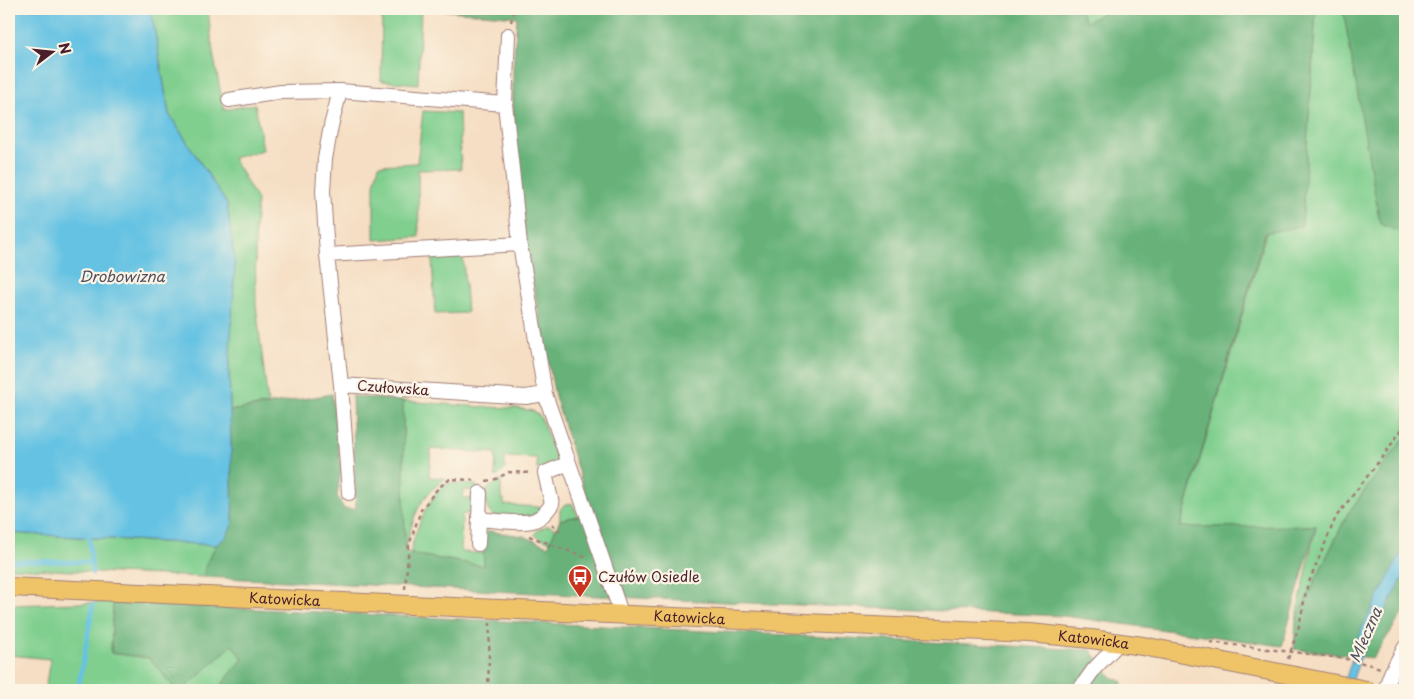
<svg xmlns="http://www.w3.org/2000/svg" width="1414" height="699" font-family="'Playpen Sans',sans-serif">
  <style>
    .green { fill: #80cf8f; stroke: #65775d }
    .forest { fill: #68b27a; stroke: #596852 }
    .water { fill: #65c2e3; stroke: #587087 }
    .lines { fill: none; stroke-linecap: round; stroke-linejoin: round }
    .stream { stroke: #65c2e3; stroke-width: 4.5 }
    .minor-casing { stroke: #a07e77; stroke-width: 16 }
    .major-casing { stroke: #a07e77; stroke-width: 20 }
    .path { stroke: #a07e77; stroke-width: 2.5; stroke-dasharray: 4 4; stroke-linecap: butt }
    .minor { stroke: #fff; stroke-width: 14 }
    .major { stroke: #efc469; stroke-width: 18 }
    .labels { text-anchor: middle; stroke-width: 4.5; stroke-linejoin: round; paint-order: stroke }
    .street-label { font-size: 14px; fill: #4a1f2b; stroke: #fcf5e5 }
    .poi-label { font-size: 14px; fill: #4a1f2b; stroke: #fcf5e5; text-anchor: start }
    .water-label { font-size: 15px; font-style: italic; fill: #525062; stroke: #fcf5e5 }
  </style>
  <rect width="100%" height="100%" fill="#fcf5e5"/>
  <filter id="ink" filterUnits="userSpaceOnUse"><feTurbulence type="fractalNoise" baseFrequency=".02" numOctaves="2"/><feDisplacementMap in="SourceGraphic" scale="10" xChannelSelector="R" yChannelSelector="G"/><feConvolveMatrix kernelMatrix="1 2 1 2 8 2 1 2 1" color-interpolation-filters="sRGB"/></filter>
  <filter id="wash" filterUnits="userSpaceOnUse"><feTurbulence type="fractalNoise" baseFrequency=".0096" numOctaves="4" result="noise"/><feDisplacementMap in="SourceGraphic" scale="20" xChannelSelector="R" yChannelSelector="G"/><feGaussianBlur stdDeviation="1.12" result="paint"/><feColorMatrix in="noise" values="0 0 0 0 0 0 0 0 0 0 0 0 0 0 0 0 0 1.4 0 .05"/><feComposite in="paint" operator="in"/></filter>
  <g filter="url(#wash)">
    <rect width="100%" height="100%" fill="#f5dec3"/>
    <path class="green" d="M151 9H208L213 53 224 110 255 104 263 150 233 158 257 200 255 230 256 305 268 404 230 411 227 204 169 114Z
      M382 9H421L418 84 381 81Z
      M1080 9H1109L1086 23Z
      M1316 9H1343L1344 10 1405 240V437L1348 513 1296 620 1316 526 1180 528 1266 233 1311 92Z
      M423 111 459 113 461 169 418 170 419 237 374 240V184L379 165 417 163Z
      M463 257 467 313 435 314 432 259Z
      M403 401 484 407 516 408 533 411 540 416 557 461 537 470V458L505 457V469L497 477 495 476 496 453 431 449 429 477 446 478C440 483 433 488 428 494 414 509 409 534 405 553Z
      M501 480V499H504V505L542 507C534 523 507 516 493 516 484 508 487 500 486 490Z
      M449 483 476 485 478 487V491L464 490 463 498 474 499V514H462L461 552 484 553V566L410 554C414 534 429 491 449 483Z
      M572 503 578 516 560 520V510L563 506Z
      M546 526H551L556 530 550 542 536 536 535 534 537 531Z
      M9 533 216 545 206 564 203 577 9 568Z
      M113 602 111 653 149 658 176 690H45L50 659 9 655V605Z
      M232 645 243 659 217 690H183Z"/>
    <path class="forest" d="M426 9H1080L1086 22 1109 9H1316L1302 226 1265 233 1180 527 1316 526 1282 646 1064 616 701 601 203 577 206 564 216 545 226 537 233 523 230 411 332 394 341 470 337 496 344 509H356L352 396 403 401 405 553 484 566C484 555 481 539 488 531L523 536 548 546 560 520 591 513 555 396 525 242 513 107V69L517 17Z
      M1343 9H1405V240L1403 233 1380 224Z
      M1405 437V610L1373 658 1294 649 1296 620 1348 513Z
      M113 602 1091 650 1110 676 1123 682 1120 690H217L243 659 232 645 183 690H176L149 658 111 653Z"/>
    <path class="water" d="M9 9H151L169 114 227 204 235 265 229 372 233 523 226 537 216 545 9 533Z
      M1405 546V574L1361 656 1349 690H1342L1362 628Z"/>
    <g class="lines">
      <path class="stream" d="M89 538 92 573
        M9 561 91 562
        M78 690 93 605"/>
    </g>
  </g>
  <g filter="url(#ink)">
    <g class="lines">
      <g class="minor-casing">
        <path id="minor" d="M508 35 505 104 520 244 545 394 618 604 620 615
          M340 91 331 126 325 159 323 191 327 255 341 385 526 397 545 394
          M229 100 281 92 340 91 505 104
          M327 255 520 244
          M341 385 349 493
          M479 519 480 493
          M478 544 479 519C493 520 523 525 535 520 542 517 548 510 552 504L545 473 569 463
          M1079 690 1094 669 1120 642
          M1385 690 1391 673 1405 647"/>
      </g>
      <g class="major-casing">
        <g id="major">
          <path id="s1" d="M9 587 1029 633 1091 639 1143 646 1366 690"/>
        </g>
      </g>
      <path class="path" d="M511 22 514 9
        M486 481 496 479 509 472 531 473
        M552 524 560 531
        M529 536 587 558
        M405 589 409 545 421 510 438 488 450 479 473 480
        M1210 642 1342 658 1371 665 1380 668
        M1288 659 1299 626 1307 587 1336 517 1383 456 1405 425
        M488 690 490 623"/>
      <use href="#minor" class="minor"/>
      <use href="#major" class="major"/>
    </g>
  </g>
  <defs>
    <g id="bus-pin" transform="scale(1.25)"><path d="M0 17L-7.5 6A9.5 9.5 0 1 1 7.5 6Z" fill="#c8321e" stroke="#fcf5e5"/><path d="M-5-6H5V4H4V6H2V4H-2V6H-4V4H-5ZM-3.5-4V0h7V-4ZM-3.5 1.2v1.5H-2V1.2ZM2 1.2v1.5H3.5V1.2Z" fill="#fff"/></g>
  </defs>
  <g fill-rule="evenodd">
    <use href="#bus-pin" x="580" y="577"/>
  </g>
  <g class="labels">
    <g class="street-label">
      <text transform="translate(393 388) rotate(4)" y="5">Czułowska</text>
      <text dy="5" stroke="none"><textPath href="#s1" startOffset="276">Katowicka</textPath></text>
      <text dy="5" stroke="none"><textPath href="#s1" startOffset="681">Katowicka</textPath></text>
      <text dy="5" stroke="none"><textPath href="#s1" startOffset="1086">Katowicka</textPath></text>
    </g>
    <g class="poi-label">
      <text x="598" y="582">Czułów Osiedle</text>
    </g>
    <g class="water-label">
      <text x="122" y="282">Drobowizna</text>
      <text transform="translate(1366 635) rotate(-66)" y="5">Mleczna</text>
    </g>
  </g>
  <rect width="1414" height="699" fill="none" stroke="#fcf5e5" stroke-width="30"/>
  <g transform="translate(52 52) rotate(74)" stroke="#fcf5e5" stroke-width="4" paint-order="stroke">
  <path d="M0-4L9 19L0 12L-9 19Z" fill="#4a1f2b"/>
  <text y="-8" font-size="14" font-weight="bold" text-anchor="middle" fill="#4a1f2b">N</text>
  </g>
</svg>
